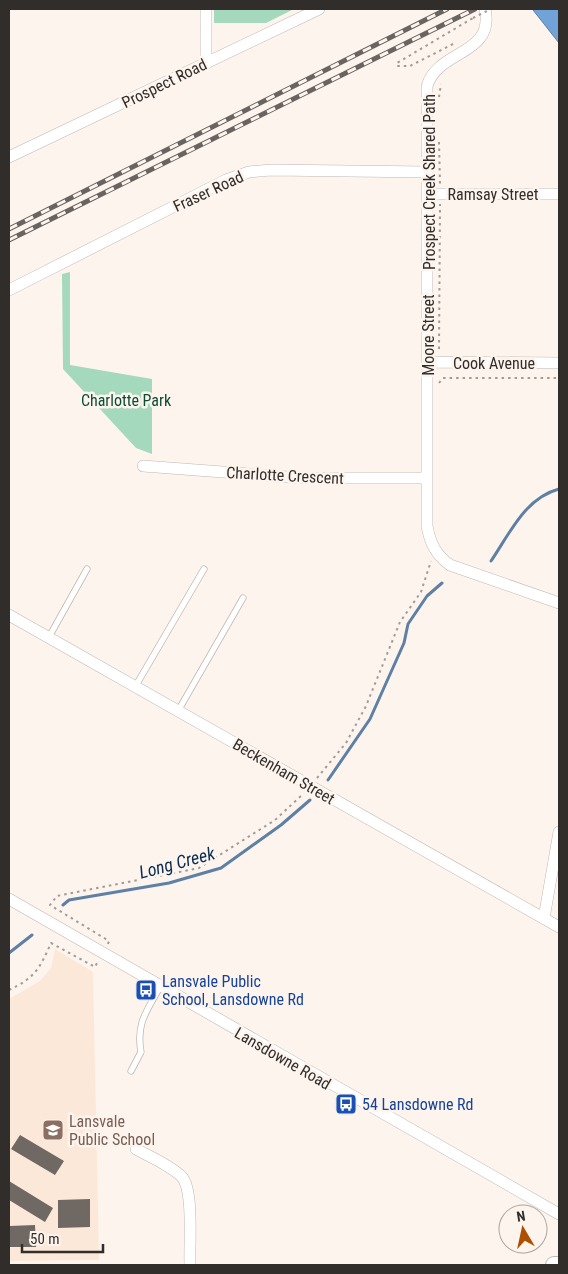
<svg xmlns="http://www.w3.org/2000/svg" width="568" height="1274" font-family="'Roboto Condensed',sans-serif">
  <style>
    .education { fill: #fce8d8 }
    .green { fill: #a4d9be }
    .water { fill: #71a3d9; stroke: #5e80a5 }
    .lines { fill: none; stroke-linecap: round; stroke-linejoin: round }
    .stream { stroke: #5e80a5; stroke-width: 3 }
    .building { fill: #706863 }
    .lane-casing { stroke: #c0b7b2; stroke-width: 7 }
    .street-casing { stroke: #c0b7b2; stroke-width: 12 }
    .secondary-casing { stroke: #c0b7b2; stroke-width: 18 }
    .path { stroke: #a19b96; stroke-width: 2; stroke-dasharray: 2.5 4; stroke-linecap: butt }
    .lane { stroke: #fff; stroke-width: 5.5 }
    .street { stroke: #fff; stroke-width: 11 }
    .secondary { stroke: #fff; stroke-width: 16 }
    .rail-casing { stroke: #6a6461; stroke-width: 5 }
    .rail { stroke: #fdf4ee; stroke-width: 3; stroke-dasharray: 9; stroke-linecap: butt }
    .path-bridge { stroke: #a19b96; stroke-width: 2; stroke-dasharray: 2.5 4; stroke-linecap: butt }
    .labels { text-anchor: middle; stroke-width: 5; stroke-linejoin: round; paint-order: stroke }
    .street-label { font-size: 16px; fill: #312d2b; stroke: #fdf4ee }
    .park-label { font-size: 16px; fill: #0b4c34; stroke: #fdf4ee }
    .transit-label { font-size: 16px; fill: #164399; stroke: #fdf4ee; text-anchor: start }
    .education-label { font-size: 16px; fill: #785e54; stroke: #fdf4ee; text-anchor: start }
    .water-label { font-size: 18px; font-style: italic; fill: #092d50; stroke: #fdf4ee }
  </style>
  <rect width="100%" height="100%" fill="#fdf4ee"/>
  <path class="education" d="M55 949 93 972 99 1260 9 1261V999L40 981 51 968Z"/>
  <path class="green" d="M214 9H294L266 23H214Z
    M70 272V365L152 379V454L136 448 63 369 62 274Z"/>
  <path class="water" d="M533 9H559V43L533 10Z"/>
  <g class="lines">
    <path class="stream" d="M491 561C510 533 525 498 559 489
      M328 780 370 719 404 643 408 624 427 596 442 583
      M63 905 69 900 169 883 221 868 281 825 310 800
      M9 953 32 935"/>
  </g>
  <path class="building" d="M20 1135 64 1161 55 1175 11 1149Z
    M9 1181 53 1208 45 1222 9 1200Z
    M90 1199V1227L58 1228V1200Z
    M35 1225 36 1247H9V1226Z"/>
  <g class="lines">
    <g class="lane-casing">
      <path id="lane" d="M49 637 87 569
        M135 687 204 569
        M178 711 243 598
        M131 1071 141 1052C136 1024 146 1012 160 987"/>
    </g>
    <g class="street-casing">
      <path id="street" d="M206 9V64
        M485 9C495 56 438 49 427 86V526C430 543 436 555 450 565L559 603
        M9 157 319 9
        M428 194H559
        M9 290 226 180 249 172 271 170 427 172
        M428 362 559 363
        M143 466 301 478H427
        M9 615 559 927
        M9 899 559 1214
        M544 918 559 832
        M136 1149C150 1157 170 1165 182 1177 194 1191 189 1246 190 1265"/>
    </g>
    <g class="secondary-casing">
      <path id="secondary" d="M554 1265H559"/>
    </g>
    <path class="path" d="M453 44 410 66H397V63L473 18
      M439 97 441 84
      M439 142 440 184
      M439 349 440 204
      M439 383 443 378H559
      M317 778 346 743 366 706 400 622 421 592 431 561
      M108 944 109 941 50 905 57 896 199 868 275 820 302 795
      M9 990C35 978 40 968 51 943L95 967 97 963"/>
    <use href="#lane" class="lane"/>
    <use href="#street" class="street"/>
    <use href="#secondary" class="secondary"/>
    <g class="rail-casing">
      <path id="rail" d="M9 229 447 9
        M9 240 475 9"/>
    </g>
    <use href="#rail" class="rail"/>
    <path class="path-bridge" d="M473 18 491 9"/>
  </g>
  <defs>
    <g id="bus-square" transform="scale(1.125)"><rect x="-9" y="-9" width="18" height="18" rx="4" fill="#1a4fb4" stroke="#fdf4ee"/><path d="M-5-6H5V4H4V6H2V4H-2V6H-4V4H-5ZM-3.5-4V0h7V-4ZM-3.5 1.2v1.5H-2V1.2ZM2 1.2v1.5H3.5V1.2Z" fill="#fff"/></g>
    <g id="school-square" transform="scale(1.125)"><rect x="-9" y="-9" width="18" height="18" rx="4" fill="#8d6e63" stroke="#fdf4ee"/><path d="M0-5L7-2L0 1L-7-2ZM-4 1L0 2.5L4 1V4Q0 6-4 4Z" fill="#fff"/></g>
  </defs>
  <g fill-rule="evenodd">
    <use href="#bus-square" x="146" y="990"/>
    <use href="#bus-square" x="346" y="1104"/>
    <use href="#school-square" x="53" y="1130"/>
  </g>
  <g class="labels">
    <g class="street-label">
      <text transform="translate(164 83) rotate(-26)" y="6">Prospect Road</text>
      <text transform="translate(429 182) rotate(-90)" y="6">Prospect Creek Shared Path</text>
      <text transform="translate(208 191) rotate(-25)" y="6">Fraser Road</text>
      <text x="493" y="200">Ramsay Street</text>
      <text transform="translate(428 335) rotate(-90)" y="6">Moore Street</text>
      <text x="494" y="369">Cook Avenue</text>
      <text transform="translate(285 475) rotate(3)" y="6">Charlotte Crescent</text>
      <text transform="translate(284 771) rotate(30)" y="6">Beckenham Street</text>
      <text transform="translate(283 1058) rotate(30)" y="6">Lansdowne Road</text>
    </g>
    <g class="park-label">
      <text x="126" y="406">Charlotte Park</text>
    </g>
    <g class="transit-label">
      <text x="162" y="987">Lansvale Public<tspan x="162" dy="18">School, Lansdowne Rd</tspan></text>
      <text x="362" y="1110">54 Lansdowne Rd</text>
    </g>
    <g class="education-label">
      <text x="69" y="1127">Lansvale<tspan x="69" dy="18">Public School</tspan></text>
    </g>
    <g class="water-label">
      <text transform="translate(177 863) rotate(-15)" y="6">Long Creek</text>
    </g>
  </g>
  <rect width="568" height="1274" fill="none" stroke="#312d2b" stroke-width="20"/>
  <g transform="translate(523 1229) rotate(351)"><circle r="24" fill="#fdf4ee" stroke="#aba4a0"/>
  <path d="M0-4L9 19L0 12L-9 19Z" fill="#ae4f00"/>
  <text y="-8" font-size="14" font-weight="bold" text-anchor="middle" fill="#312d2b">N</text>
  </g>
  <path d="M22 1244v8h81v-8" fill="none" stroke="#312d2b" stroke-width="2.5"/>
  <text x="30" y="1244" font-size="15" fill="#312d2b" stroke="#fdf4ee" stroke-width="4" paint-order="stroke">50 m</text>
</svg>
